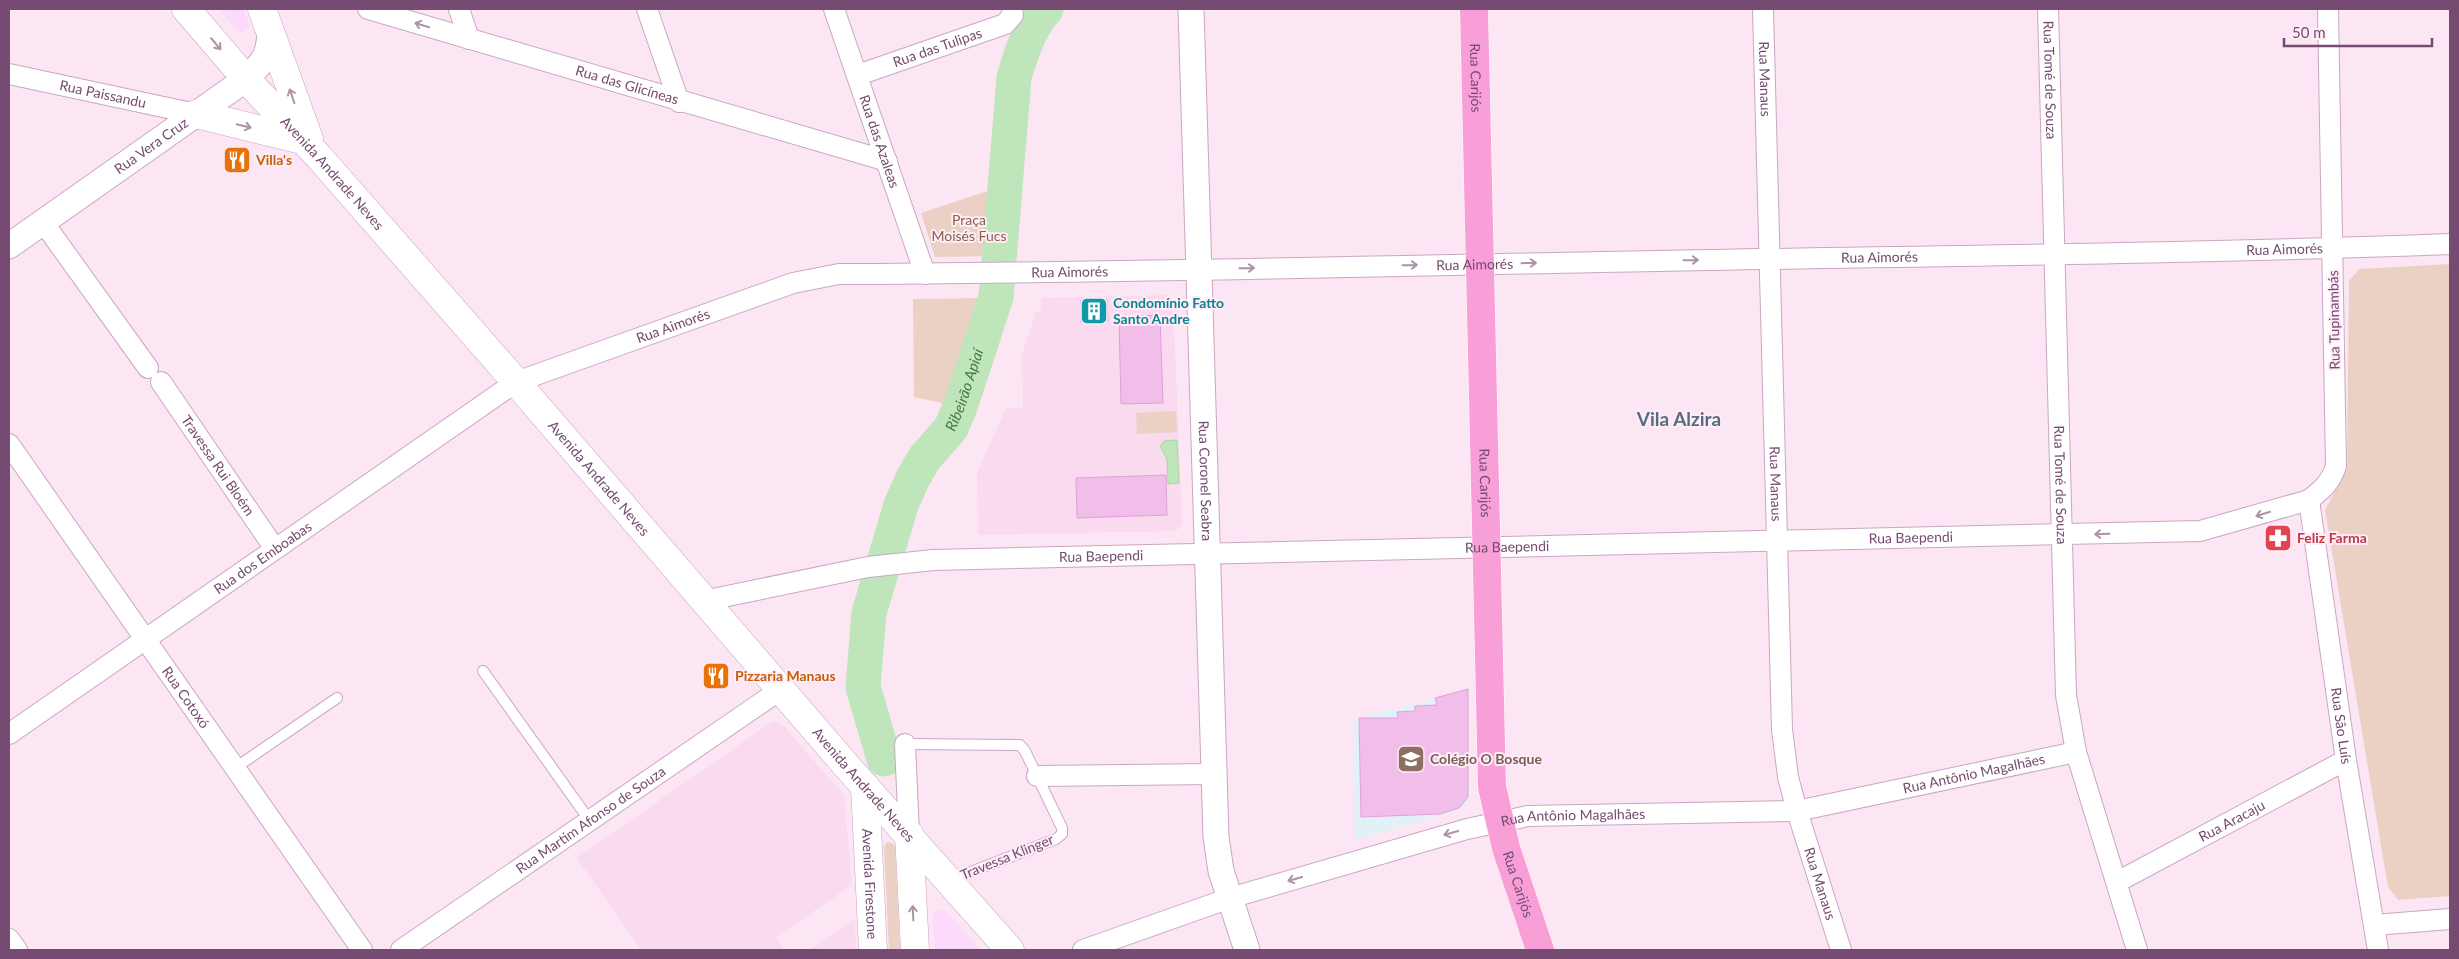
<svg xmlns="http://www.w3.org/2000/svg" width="2459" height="959" font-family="Lato,sans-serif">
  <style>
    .residential { fill: #f9daef }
    .commercial { fill: #fcdafb }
    .education { fill: #e2f0f8 }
    .green { fill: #ead1c4 }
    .water { fill: #bfe6ba; stroke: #a6d7a1 }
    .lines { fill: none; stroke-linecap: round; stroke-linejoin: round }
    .river { stroke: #bfe6ba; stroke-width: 35 }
    .building { fill: #f1beea; stroke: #e49edb }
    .service-casing { stroke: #c9a7c3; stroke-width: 12 }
    .minor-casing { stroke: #c9a7c3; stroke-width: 22 }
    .tertiary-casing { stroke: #c9a7c3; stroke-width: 27 }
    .secondary-casing { stroke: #caa2c3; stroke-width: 29 }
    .primary-casing { stroke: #fff; stroke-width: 29 }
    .service { stroke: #fff; stroke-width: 10 }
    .minor { stroke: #fff; stroke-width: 20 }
    .tertiary { stroke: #fff; stroke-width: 25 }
    .secondary { stroke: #fff; stroke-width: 28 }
    .primary { stroke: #f99fd8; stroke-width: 28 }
    .oneway { stroke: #ac93aa }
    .labels { text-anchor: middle; stroke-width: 4; stroke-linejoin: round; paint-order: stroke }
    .street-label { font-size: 14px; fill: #754b71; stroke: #ffecf8 }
    .food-label { font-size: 14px; font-weight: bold; fill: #c56008; stroke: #ffecf8; text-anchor: start }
    .park-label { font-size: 14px; fill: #866448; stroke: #ffecf8 }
    .culture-label { font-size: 14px; font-weight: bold; fill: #0d838f; stroke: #ffecf8; text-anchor: start }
    .health-label { font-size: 14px; font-weight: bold; fill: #be3a42; stroke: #ffecf8; text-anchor: start }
    .education-label { font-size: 14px; font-weight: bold; fill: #785e54; stroke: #ffecf8; text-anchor: start }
    .water-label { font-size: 15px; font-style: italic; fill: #447a3f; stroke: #ffecf8 }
    .district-label { font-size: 19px; font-weight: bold; fill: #556d7d; stroke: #ffecf8 }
  </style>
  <rect width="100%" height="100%" fill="#fce6f4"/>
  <path class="residential" d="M1168 295 1173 299 1182 524 1176 531 978 535 977 473 1006 408H1023L1022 355 1036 311H1041V298Z
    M772 722 781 723 844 795 852 885 776 937 785 950H641L577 858Z
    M855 919 856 950H809Z"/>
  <path class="commercial" d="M219 9H243L250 26 240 34Z
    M944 909 981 950H935L933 912Z"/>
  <path class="education" d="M1468 689 1469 798 1467 806 1462 809 1355 840 1353 720Z"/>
  <path class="green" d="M1000 187 996 256 935 257 921 213Z
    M2450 264V896L2398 900 2388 887 2325 510 2347 468 2349 281 2359 269Z
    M988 298 956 406 914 397 913 299Z
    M1176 411 1177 432 1137 434 1136 413Z
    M887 842 893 843 895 847 900 950H889L884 847Z"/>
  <path class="water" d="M1177 440 1179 483 1168 484 1167 459 1160 446 1164 441Z"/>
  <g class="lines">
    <path class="river" id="s1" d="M884 759 863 687 869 613 901 505 913 478 924 459 951 428 960 407 996 297 1014 77C1022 51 1028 30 1046 9"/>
  </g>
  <path class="building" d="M1081 300H1107L1108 321 1081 322Z
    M1160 315 1163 403 1121 404 1119 317Z
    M1166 475 1167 515 1077 518 1076 478Z
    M1468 689V797L1459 808 1440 814 1361 817 1359 718H1398L1397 712 1415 711V706L1437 705 1435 698Z"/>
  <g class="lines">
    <g class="service-casing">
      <path id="service" d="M483 671 590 821
        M905 744 1020 745 1025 751 1062 828V834L1056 839 950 880
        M235 768 337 698"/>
    </g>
    <g class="minor-casing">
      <g id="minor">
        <path id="s2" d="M368 9 887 161"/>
        <path d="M459 9 469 39"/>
        <path d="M647 9 679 102"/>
        <path id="s3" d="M834 9 925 274"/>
        <path id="s4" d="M1763 9 1782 729 1788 777 1797 811 1841 950"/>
        <path id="s5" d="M2048 9 2066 695 2076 752 2137 950"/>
        <path id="s6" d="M9 74 196 114"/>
        <path id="s7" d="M858 75 1005 24 1013 15 1012 9"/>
        <path d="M43 222 148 368"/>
        <path id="s8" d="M161 382 275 549"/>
        <path id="s9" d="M9 444 362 950"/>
        <path id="s10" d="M2309 500 2346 760 2378 950"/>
        <path id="s11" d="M703 601 868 567 933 560 2200 531 2309 500C2322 490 2331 482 2336 466L2328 9"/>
        <path id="s12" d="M9 734 516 382 793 283 839 274C1111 273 1384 266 1657 261 1921 256 2186 254 2450 244"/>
        <path d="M905 744 909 834"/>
        <path d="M1037 776 1213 774"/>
        <path id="s13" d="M2117 882 2346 760"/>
        <path d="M2374 925 2450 919"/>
        <path d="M9 939 17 950"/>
        <path id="s14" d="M401 950 780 690"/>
        <path id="s15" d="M1083 950 1230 898 1467 829 1528 816 1797 811 2076 752"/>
      </g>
    </g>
    <g class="tertiary-casing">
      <g id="tertiary">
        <path id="s16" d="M1191 9 1216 837 1221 871 1247 950"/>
        <path id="s17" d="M9 246 246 79C263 62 269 57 270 31"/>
      </g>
    </g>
    <g class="secondary-casing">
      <g id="secondary">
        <path id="s18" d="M186 9 246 79 319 157 516 382 844 763 1010 950"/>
        <path d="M262 9 309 139"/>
        <path d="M196 114 302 140"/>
        <path id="s19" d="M865 786 873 950"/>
        <path d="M909 834 915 950"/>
      </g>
    </g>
    <g class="primary-casing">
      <g id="primary">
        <path id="s20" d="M1474 9 1492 787 1506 848 1540 950"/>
      </g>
    </g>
    <use href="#service" class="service"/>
    <use href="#minor" class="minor"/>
    <use href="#tertiary" class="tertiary"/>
    <use href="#secondary" class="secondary"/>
    <use href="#primary" class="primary"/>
  </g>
  <defs><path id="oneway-shaft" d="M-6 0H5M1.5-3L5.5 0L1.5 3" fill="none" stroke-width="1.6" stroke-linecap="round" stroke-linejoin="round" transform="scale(1.25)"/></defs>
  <g class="oneway">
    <use href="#oneway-shaft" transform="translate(422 25) rotate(-163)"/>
    <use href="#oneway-shaft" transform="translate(216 44) rotate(50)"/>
    <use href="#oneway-shaft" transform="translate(292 96) rotate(-109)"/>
    <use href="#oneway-shaft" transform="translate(244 126) rotate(14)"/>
    <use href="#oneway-shaft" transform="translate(1691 260) rotate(-1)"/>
    <use href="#oneway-shaft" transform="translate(1529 263) rotate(-1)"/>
    <use href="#oneway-shaft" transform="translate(1410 265) rotate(-1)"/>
    <use href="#oneway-shaft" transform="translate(1247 268) rotate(-1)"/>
    <use href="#oneway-shaft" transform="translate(2263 514) rotate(163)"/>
    <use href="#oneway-shaft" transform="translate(2102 534) rotate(178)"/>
    <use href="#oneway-shaft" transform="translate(1451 833) rotate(164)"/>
    <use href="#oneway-shaft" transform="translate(1295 879) rotate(164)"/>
    <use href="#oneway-shaft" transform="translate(913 913) rotate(-93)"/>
  </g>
  <defs>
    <g id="restaurant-square" transform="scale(1.4375)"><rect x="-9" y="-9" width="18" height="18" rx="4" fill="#e8710a" stroke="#ffecf8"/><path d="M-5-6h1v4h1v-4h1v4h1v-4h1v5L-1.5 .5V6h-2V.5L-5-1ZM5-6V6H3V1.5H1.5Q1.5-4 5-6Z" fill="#fff"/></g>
    <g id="building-square" transform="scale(1.4375)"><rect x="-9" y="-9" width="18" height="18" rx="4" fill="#0f9aa8" stroke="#ffecf8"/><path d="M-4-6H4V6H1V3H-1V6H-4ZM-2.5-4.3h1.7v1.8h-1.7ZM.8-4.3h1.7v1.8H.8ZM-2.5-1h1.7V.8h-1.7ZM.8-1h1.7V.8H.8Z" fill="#fff"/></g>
    <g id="pharmacy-square" transform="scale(1.4375)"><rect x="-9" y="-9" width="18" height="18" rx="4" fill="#e0444e" stroke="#ffecf8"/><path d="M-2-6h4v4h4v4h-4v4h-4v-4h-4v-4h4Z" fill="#fff"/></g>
    <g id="school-square" transform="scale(1.4375)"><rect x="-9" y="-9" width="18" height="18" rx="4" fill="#8d6e63" stroke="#ffecf8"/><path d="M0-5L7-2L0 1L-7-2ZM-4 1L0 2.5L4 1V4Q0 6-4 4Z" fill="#fff"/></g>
  </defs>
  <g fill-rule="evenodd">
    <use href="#restaurant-square" x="237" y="160"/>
    <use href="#building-square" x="1094" y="311"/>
    <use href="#pharmacy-square" x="2278" y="538"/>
    <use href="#restaurant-square" x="716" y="676"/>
    <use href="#school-square" x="1411" y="759"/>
  </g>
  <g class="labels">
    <g class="street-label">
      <text dy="5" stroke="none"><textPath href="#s7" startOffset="84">Rua das Tulipas</textPath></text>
      <text dy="5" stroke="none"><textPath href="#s20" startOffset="69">Rua Carijós</textPath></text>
      <text dy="5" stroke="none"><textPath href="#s4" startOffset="70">Rua Manaus</textPath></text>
      <text dy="5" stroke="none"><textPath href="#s5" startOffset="71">Rua Tomé de Souza</textPath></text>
      <text dy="5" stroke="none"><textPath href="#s2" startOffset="270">Rua das Glicíneas</textPath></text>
      <text dy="5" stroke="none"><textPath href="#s6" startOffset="96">Rua Paissandu</textPath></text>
      <text dy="5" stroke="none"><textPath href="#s3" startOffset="140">Rua das Azaleas</textPath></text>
      <text dy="5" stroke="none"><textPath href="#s17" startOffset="174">Rua Vera Cruz</textPath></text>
      <text dy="5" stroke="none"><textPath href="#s18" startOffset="220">Avenida Andrade Neves</textPath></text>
      <text dy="5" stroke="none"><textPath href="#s12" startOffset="2404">Rua Aimorés</textPath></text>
      <text dy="5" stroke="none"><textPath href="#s12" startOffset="1999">Rua Aimorés</textPath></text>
      <text dy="5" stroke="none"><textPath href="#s12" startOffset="1594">Rua Aimorés</textPath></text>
      <text dy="5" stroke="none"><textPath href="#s12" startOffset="1189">Rua Aimorés</textPath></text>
      <text transform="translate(2334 320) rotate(-91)" y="5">Rua Tupinambás</text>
      <text dy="5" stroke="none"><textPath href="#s12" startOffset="784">Rua Aimorés</textPath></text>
      <text dy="5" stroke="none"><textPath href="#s8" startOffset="101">Travessa Rui Bloém</textPath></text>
      <text dy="5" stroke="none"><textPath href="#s18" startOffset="625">Avenida Andrade Neves</textPath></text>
      <text dy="5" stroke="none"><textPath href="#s16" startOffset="472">Rua Coronel Seabra</textPath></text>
      <text dy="5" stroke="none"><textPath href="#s20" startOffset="474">Rua Carijós</textPath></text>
      <text dy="5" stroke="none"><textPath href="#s4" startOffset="475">Rua Manaus</textPath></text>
      <text dy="5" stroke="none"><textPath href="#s5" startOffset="476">Rua Tomé de Souza</textPath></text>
      <text dy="5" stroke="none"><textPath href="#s11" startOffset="1212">Rua Baependi</textPath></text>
      <text dy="5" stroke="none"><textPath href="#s11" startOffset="808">Rua Baependi</textPath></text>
      <text dy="5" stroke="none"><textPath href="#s11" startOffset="402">Rua Baependi</textPath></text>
      <text dy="5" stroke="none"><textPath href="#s12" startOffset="309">Rua dos Emboabas</textPath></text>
      <text dy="5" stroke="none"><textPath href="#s9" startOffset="309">Rua Cotoxó</textPath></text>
      <text dy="5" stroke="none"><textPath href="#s10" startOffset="228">Rua São Luís</textPath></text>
      <text dy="5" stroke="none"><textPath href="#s15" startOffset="915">Rua Antônio Magalhães</textPath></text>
      <text dy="5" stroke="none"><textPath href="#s18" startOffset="1030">Avenida Andrade Neves</textPath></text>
      <text dy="5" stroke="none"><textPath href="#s15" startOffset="510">Rua Antônio Magalhães</textPath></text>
      <text dy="5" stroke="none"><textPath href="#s14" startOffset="230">Rua Martim Afonso de Souza</textPath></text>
      <text dy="5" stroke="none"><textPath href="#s13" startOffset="130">Rua Aracaju</textPath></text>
      <text transform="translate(1007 857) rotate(-22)" y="5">Travessa Klinger</text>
      <text dy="5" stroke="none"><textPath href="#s19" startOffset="98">Avenida Firestone</textPath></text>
      <text dy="5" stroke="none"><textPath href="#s20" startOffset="879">Rua Carijós</textPath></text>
      <text dy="5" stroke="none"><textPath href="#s4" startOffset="880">Rua Manaus</textPath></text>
    </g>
    <g class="food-label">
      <text x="256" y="165">Villa's</text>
      <text x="735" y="681">Pizzaria Manaus</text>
    </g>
    <g class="park-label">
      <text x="969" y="225">Praça<tspan x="969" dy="16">Moisés Fucs</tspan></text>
    </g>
    <g class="culture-label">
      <text x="1113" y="308">Condomínio Fatto<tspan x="1113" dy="16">Santo Andre</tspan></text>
    </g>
    <g class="health-label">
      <text x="2297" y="543">Feliz Farma</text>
    </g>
    <g class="education-label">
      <text x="1430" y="764">Colégio O Bosque</text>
    </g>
    <g class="water-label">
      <text dy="5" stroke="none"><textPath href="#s1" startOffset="395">Ribeirão Apiaí</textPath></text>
    </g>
    <g class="district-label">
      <text x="1679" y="426">Vila Alzira</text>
    </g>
  </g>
  <rect width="2459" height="959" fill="none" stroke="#754b71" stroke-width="20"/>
  <path d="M2284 38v8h148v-8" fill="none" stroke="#754b71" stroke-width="2.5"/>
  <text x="2292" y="38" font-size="15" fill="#754b71" stroke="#ffecf8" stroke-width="4" paint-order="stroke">50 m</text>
</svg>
